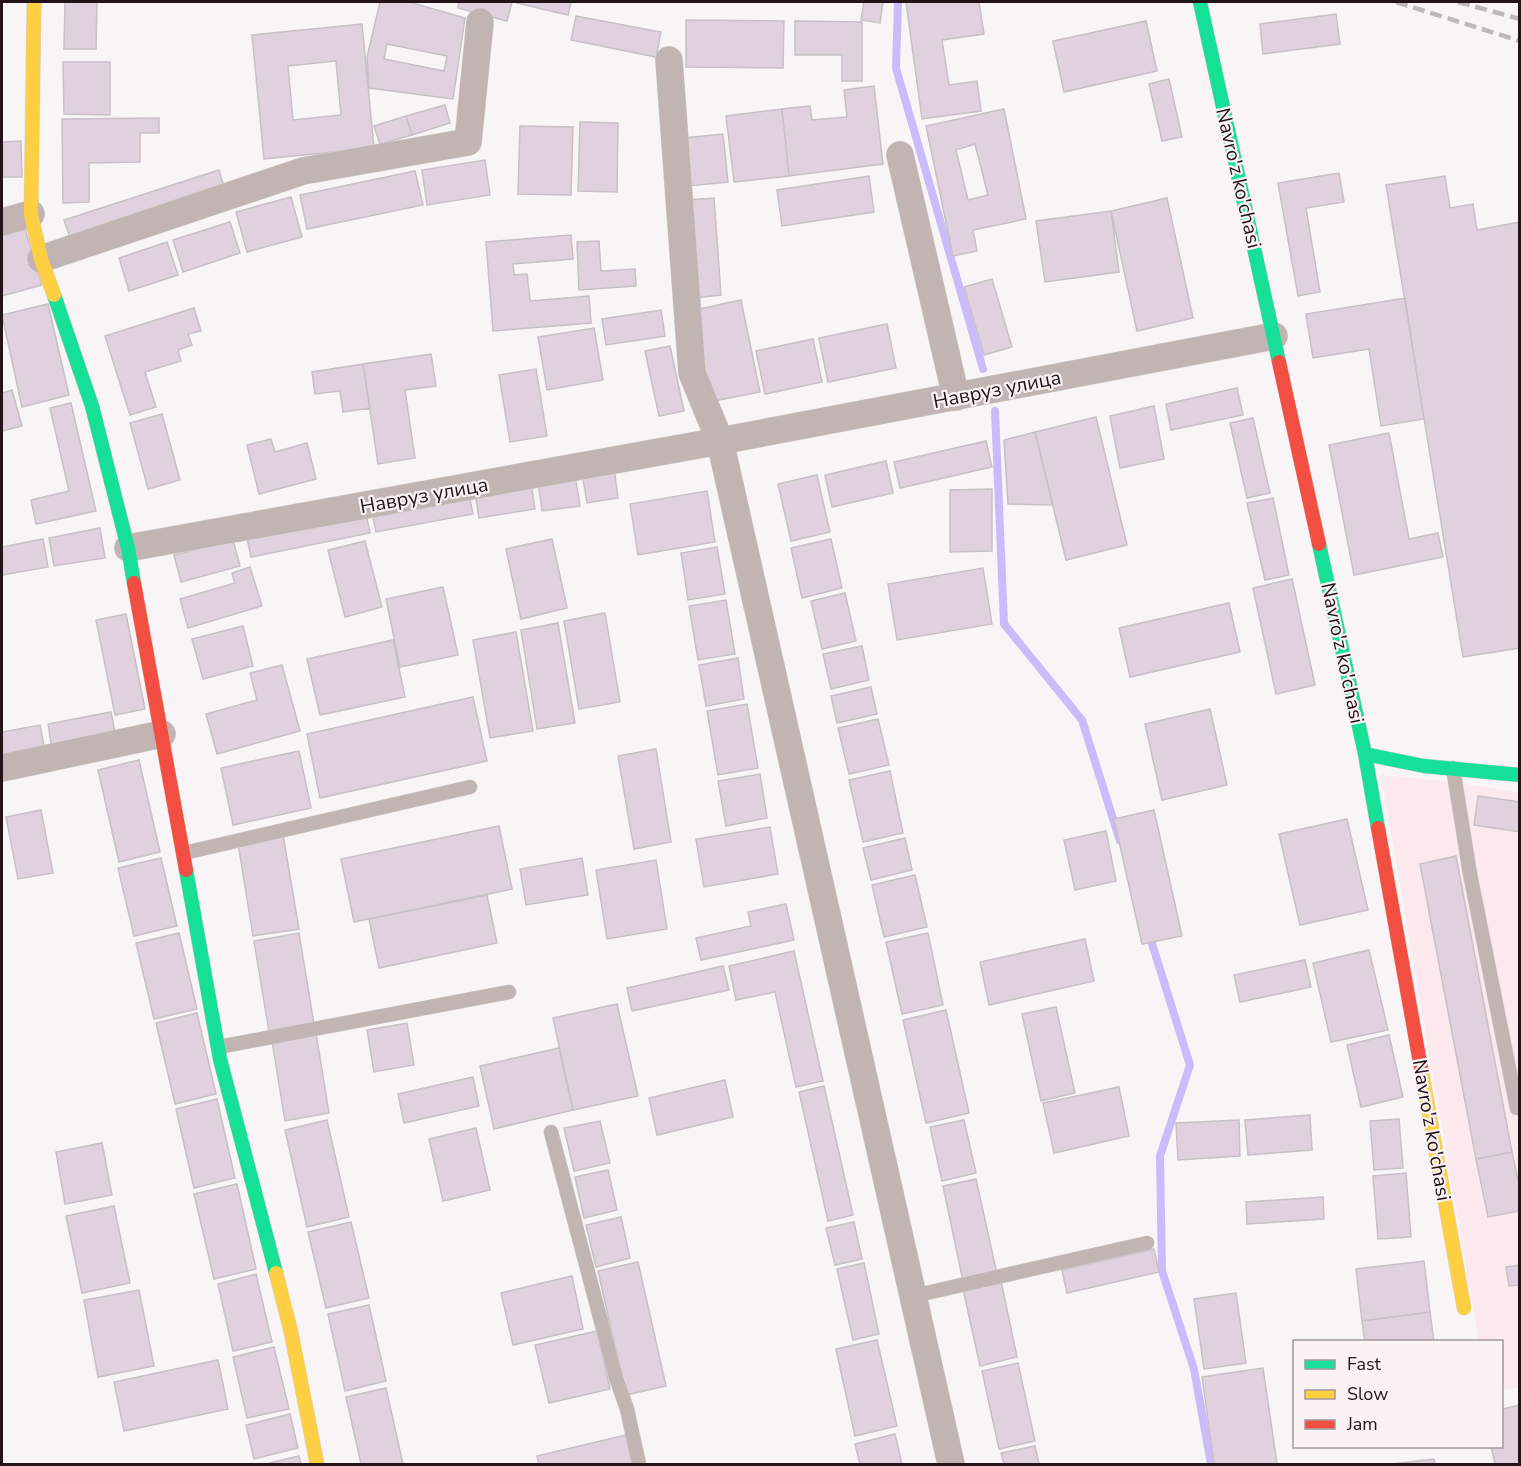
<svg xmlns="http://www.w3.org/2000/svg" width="1521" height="1466" font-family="'Nunito Sans',sans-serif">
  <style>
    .built { fill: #fce9ed }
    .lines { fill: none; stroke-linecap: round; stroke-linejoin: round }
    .stream { stroke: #ccbbfa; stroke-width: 8 }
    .building { fill: #e1d0de; stroke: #c7c0c5; stroke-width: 1.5; fill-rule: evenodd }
    .lane-casing { stroke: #d6d1d2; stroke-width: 15 }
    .street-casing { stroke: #d6d1d2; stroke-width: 28 }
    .fast-casing { stroke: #d6d1d2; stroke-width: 15 }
    .slow-casing { stroke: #d6d1d2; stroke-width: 15 }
    .jam-casing { stroke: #d6d1d2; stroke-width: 15 }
    .lane { stroke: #c1b4b2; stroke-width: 14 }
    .street { stroke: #c1b4b2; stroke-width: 27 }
    .fast { stroke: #16e098; stroke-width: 14 }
    .slow { stroke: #ffcf43; stroke-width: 14 }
    .jam { stroke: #f24e42; stroke-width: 14 }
    .rail { stroke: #c0b8b6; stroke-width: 4.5; stroke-dasharray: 12 6; stroke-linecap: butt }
    .labels { text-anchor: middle; stroke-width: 4.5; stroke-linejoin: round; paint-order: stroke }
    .street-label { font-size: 20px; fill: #221418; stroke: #fbf2f4 }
  </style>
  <rect width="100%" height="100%" fill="#f9f4f5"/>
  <path class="built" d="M1381 775 1454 782 1519 793V1387L1502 1390V1342L1479 1341Z"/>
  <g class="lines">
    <path class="stream" d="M898 2 896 68 983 369
      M995 411 1004 624 1082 720 1120 841
      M1149 934 1190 1065 1160 1156 1162 1271 1194 1369 1211 1464"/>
  </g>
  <path class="building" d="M65 2H97L96 49H64Z
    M380 2H409L465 18 453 99 369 88 367 57ZM387 44 447 56 444 71 384 59Z
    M459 2H512L507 21 458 8Z
    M518 2H571L568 15 517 3Z
    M864 2H883L880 23 861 20Z
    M906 2H979L984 34 942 40 949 85 977 81 981 111 922 119Z
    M1336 14 1340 44 1263 54 1260 24Z
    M576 16 661 32 656 57 571 40Z
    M686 20 784 21 783 68 686 67Z
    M795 21 862 22V81H842V55H795Z
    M1146 21 1157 71 1064 92 1053 41Z
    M362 24 374 148 264 159 252 35ZM336 61 341 115 293 120 288 66Z
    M63 62H110V115L64 114Z
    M1169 79 1182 137 1162 141 1149 84Z
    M874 86 883 164 789 176 782 109 810 106 812 120 847 117 844 90Z
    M445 105 450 123 412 135 406 116Z
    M782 109 789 176 734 182 726 116Z
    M1004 109 1026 219 973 230 977 251 953 256 926 126ZM975 144 988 195 968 200 956 150Z
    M406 116 412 135 380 144 374 126Z
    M159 118V133H140V162L89 163V202L63 203 62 119Z
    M580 122 618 123 617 192 578 191Z
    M520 126 573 127 571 195 518 194Z
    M723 134 728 182 688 186 683 138Z
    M21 141 22 177H2V142Z
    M485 160 490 195 427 205 422 170Z
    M219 170 225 190 71 240 64 220Z
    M415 171 423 205 307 229 300 195Z
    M1339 173 1344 202 1306 208 1320 292 1298 296 1278 183Z
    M869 176 874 212 782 226 777 190Z
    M1445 176 1450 208 1473 204 1477 230 1520 222V648L1463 657 1386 185Z
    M291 197 302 237 247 252 236 212Z
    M714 198 721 295 694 298 686 200Z
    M1167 198 1193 318 1137 331 1111 211Z
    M1111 211 1119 272 1045 282 1036 221Z
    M230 222 240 253 183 272 173 240Z
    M25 229 42 285 2 296V236Z
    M571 235 573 259 513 264 514 275 527 274 530 301 589 296 591 323 493 331 486 242Z
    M599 241 601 271 635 269 636 286 579 290 577 242Z
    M167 242 178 275 129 291 119 258Z
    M992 279 1012 347 984 355 964 287Z
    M1405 298 1424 419 1381 426 1369 349 1313 358 1306 314Z
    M741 300 760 392 709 402 690 311Z
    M48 304 69 395 22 407 2 315Z
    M194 308 201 331 188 334 192 345 178 350 181 361 145 372 156 407 130 415 105 336Z
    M661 310 665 336 606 345 602 319Z
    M887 324 896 368 828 382 819 338Z
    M594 328 603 380 547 390 538 337Z
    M813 339 822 382 765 394 756 351Z
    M670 346 684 411 659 416 645 351Z
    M431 354 436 386 405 390 415 458 378 464 363 364Z
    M363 364 370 408 343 412 340 391 315 394 312 372Z
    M536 369 547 436 510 442 499 375Z
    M1237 388 1243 415 1171 430 1166 404Z
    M12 390 22 426 2 431V393Z
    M71 403 96 511 36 524 31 500 69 491 50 408Z
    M1154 406 1164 459 1120 468 1110 416Z
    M162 414 180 480 148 489 130 423Z
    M1096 417 1127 545 1066 560 1035 432Z
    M1253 418 1270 493 1247 498 1230 423Z
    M1035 432 1053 505 1008 504 1004 440Z
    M1389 433 1409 539 1438 533 1443 557 1354 575 1329 445Z
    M271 439 275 452 307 443 316 479 259 494 247 445Z
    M986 441 992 467 900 488 894 462Z
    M886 461 893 493 832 507 825 475Z
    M614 468 618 498 587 503 582 473Z
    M575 475 580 506 542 511 538 481Z
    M817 475 830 532 791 541 778 484Z
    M531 483 535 509 479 518 475 492Z
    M992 489V551L950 552V490Z
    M468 490 473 514 376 532 371 508Z
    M707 491 715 542 638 555 630 504Z
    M1273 498 1289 575 1265 580 1247 503Z
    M365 509 370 533 251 557 246 533Z
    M100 528 105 558 54 566 49 538Z
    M43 539 48 567 2 575V547Z
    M552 539 567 608 521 619 506 549Z
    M831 539 842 588 802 598 791 548Z
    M233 540 240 566 181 582 174 555Z
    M365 541 382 607 345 617 328 550Z
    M717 547 725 594 688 600 681 553Z
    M250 567 262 606 188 628 180 599 235 583 232 573Z
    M983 568 992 624 897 640 888 584Z
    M1292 579 1315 685 1276 694 1253 588Z
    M443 587 458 655 400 667 386 599Z
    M845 593 856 641 822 649 811 601Z
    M726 600 735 654 698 660 689 606Z
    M1229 603 1240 652 1130 677 1119 628Z
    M605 613 620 702 579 709 564 621Z
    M126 614 145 709 115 715 96 620Z
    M558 623 575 723 537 729 521 630Z
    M243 626 253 666 203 679 192 639Z
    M516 632 533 731 490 738 473 640Z
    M393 640 405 697 320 715 307 659Z
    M862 646 869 680 831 689 823 654Z
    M738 658 744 699 706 706 699 665Z
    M282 665 300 731 217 754 206 714 257 700 250 673Z
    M871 687 877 714 837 723 831 696Z
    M473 697 487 761 320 798 307 734Z
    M747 704 758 768 718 775 707 711Z
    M1210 709 1227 785 1162 800 1145 724Z
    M111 712 116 739 52 750 48 724Z
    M878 719 889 765 849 774 838 728Z
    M40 725 45 751 2 758V732Z
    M656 749 671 842 634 849 618 756Z
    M299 751 311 808 233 825 221 768Z
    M139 760 160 852 119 862 98 770Z
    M890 771 903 833 863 842 849 780Z
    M760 774 767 818 726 826 718 781Z
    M1478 796 1520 802V832L1474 825Z
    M41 810 53 873 18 879 6 817Z
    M1154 810 1182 936 1142 944 1114 819Z
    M1347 819 1368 910 1300 925 1279 834Z
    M499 826 512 889 354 922 341 859Z
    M770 827 778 874 704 887 696 839Z
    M1106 831 1116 881 1075 890 1064 840Z
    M283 835 299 929 253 936 238 843Z
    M905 838 912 870 871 880 863 848Z
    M1456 856 1512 1152 1476 1159 1420 864Z
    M161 858 177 926 134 936 118 868Z
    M582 858 588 895 526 905 520 869Z
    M656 860 667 929 607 939 596 870Z
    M915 875 927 927 884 937 872 885Z
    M487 895 497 943 379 968 369 919Z
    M786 904 794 940 701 960 696 938 751 926 748 912Z
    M179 933 197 1009 154 1019 136 943Z
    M299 933 314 1024 269 1032 254 941Z
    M928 933 943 1005 902 1014 886 942Z
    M1085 939 1094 981 989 1005 980 962Z
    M1369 950 1388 1030 1331 1042 1313 963Z
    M794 951 823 1081 796 1087 775 992 736 1000 729 966Z
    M1305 960 1311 987 1240 1002 1234 975Z
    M723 966 729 990 632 1011 627 988Z
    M617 1004 638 1096 573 1110 553 1018Z
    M1056 1007 1075 1093 1041 1101 1022 1014Z
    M946 1010 969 1113 926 1123 903 1020Z
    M197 1013 216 1094 175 1104 156 1023Z
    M407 1023 414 1065 374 1072 367 1030Z
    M316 1033 329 1113 285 1121 272 1041Z
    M1389 1035 1403 1097 1361 1107 1347 1045Z
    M559 1048 573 1110 494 1129 480 1066Z
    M473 1077 479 1106 404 1123 398 1094Z
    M725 1080 733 1117 657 1135 649 1098Z
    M824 1086 853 1215 828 1221 799 1092Z
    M1119 1087 1129 1136 1054 1153 1043 1103Z
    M217 1099 235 1178 194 1188 176 1109Z
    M1310 1115 1312 1150 1248 1155 1245 1120Z
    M1399 1119 1403 1168 1374 1170 1370 1121Z
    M327 1120 349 1217 307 1227 285 1130Z
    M964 1120 976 1173 942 1181 930 1127Z
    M1239 1120 1240 1156 1178 1160 1176 1123Z
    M600 1121 610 1163 574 1171 564 1128Z
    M476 1128 490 1190 443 1201 429 1139Z
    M102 1143 112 1195 65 1204 56 1152Z
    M1512 1152 1520 1190V1211L1488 1217 1476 1159Z
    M608 1170 617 1210 584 1218 575 1177Z
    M1406 1173 1411 1237 1378 1239 1373 1176Z
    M976 1179 997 1274 963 1281 943 1186Z
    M237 1184 256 1269 214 1279 194 1194Z
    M1323 1197 1324 1219 1247 1224 1246 1202Z
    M114 1206 130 1283 82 1293 66 1216Z
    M621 1217 630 1258 596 1267 586 1225Z
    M351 1222 369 1298 326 1308 308 1232Z
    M854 1222 862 1259 835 1265 826 1228Z
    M1154 1249 1159 1272 1067 1293 1062 1270Z
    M1424 1261 1430 1312 1362 1321 1356 1269Z
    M638 1262 666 1386 626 1395 598 1271Z
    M864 1263 879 1334 853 1340 837 1269Z
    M1520 1265V1285L1509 1286 1506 1267Z
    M256 1274 272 1342 233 1351 218 1284Z
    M572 1276 583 1329 513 1345 501 1293Z
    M1001 1281 1017 1357 980 1366 963 1289Z
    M139 1290 154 1366 98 1377 84 1300Z
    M1236 1293 1246 1363 1204 1369 1194 1299Z
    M369 1305 386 1381 345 1391 328 1314Z
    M1430 1312 1434 1342H1365L1362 1321Z
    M597 1331 610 1389 549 1403 535 1345Z
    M877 1340 897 1426 855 1436 836 1349Z
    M274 1347 289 1409 247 1418 233 1357Z
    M218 1360 228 1409 124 1431 114 1382Z
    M1018 1363 1035 1441 999 1449 982 1371Z
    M1263 1368 1277 1464H1214L1202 1377Z
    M386 1388 403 1464H361L346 1397Z
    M1520 1405V1464H1495L1491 1446H1502V1409Z
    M290 1414 298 1448 254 1459 246 1425Z
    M895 1434 902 1464H860L855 1444Z
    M626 1435 633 1464H539L537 1456Z
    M1035 1446 1039 1464H1004L1001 1453Z
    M299 1456 301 1464H269V1463Z
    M1434 1459 1435 1464H1392Z"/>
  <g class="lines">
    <g class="lane-casing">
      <path id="lane" d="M1453 768 1470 874 1517 1108H1520
        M184 853 470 787
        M219 1047 509 992
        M551 1132 616 1378 627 1409 639 1464
        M913 1296 1147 1243"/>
    </g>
    <g class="street-casing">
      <path id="street" d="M669 60 692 373 720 441 951 1464
        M900 155 956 397
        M2 222 31 214
        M41 259 303 171 468 142 480 22
        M128 548 720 441 1274 336
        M2 768 162 734"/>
    </g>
    <g class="fast-casing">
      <path id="fast" d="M1200 2 1279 362
        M54 295 92 406 128 548 134 583
        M1319 544 1365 754 1378 828
        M1365 754 1424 766 1520 775
        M186 870 220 1059 276 1273"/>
    </g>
    <g class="slow-casing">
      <path id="slow" d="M34 2 31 214 41 259 54 295
        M1421 1068 1464 1308
        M276 1273 291 1332 317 1464"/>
    </g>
    <g class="jam-casing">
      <path id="jam" d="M1279 362 1319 544
        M134 583 186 870
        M1378 828 1421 1068"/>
    </g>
    <use href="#lane" class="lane"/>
    <use href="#street" class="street"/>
    <use href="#fast" class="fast"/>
    <use href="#slow" class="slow"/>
    <use href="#jam" class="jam"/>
    <path class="rail" d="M1396 2 1520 41
      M1458 2 1520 19"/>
  </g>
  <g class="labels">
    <g class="street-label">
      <text transform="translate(1239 178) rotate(77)" y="7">Navro'z ko'chasi</text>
      <text transform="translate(997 389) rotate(-11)" y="7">Навруз улица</text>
      <text transform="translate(424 495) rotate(-10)" y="7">Навруз улица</text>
      <text transform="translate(1343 653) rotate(78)" y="7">Navro'z ko'chasi</text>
      <text transform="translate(1432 1130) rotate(80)" y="7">Navro'z ko'chasi</text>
    </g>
  </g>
  <rect width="1521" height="1466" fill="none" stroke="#221418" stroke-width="6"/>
  <rect x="1293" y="1340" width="210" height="108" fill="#fbf2f4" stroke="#a4999c" stroke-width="1.5"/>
  <rect x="1305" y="1360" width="30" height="9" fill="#16e098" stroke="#a4999c" stroke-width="1.5"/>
  <text x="1347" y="1370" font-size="18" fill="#221418">Fast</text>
  <rect x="1305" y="1390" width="30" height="9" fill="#ffcf43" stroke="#a4999c" stroke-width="1.5"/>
  <text x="1347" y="1400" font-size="18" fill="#221418">Slow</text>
  <rect x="1305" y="1420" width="30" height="9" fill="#f24e42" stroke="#a4999c" stroke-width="1.5"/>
  <text x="1347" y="1430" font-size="18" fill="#221418">Jam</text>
</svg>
